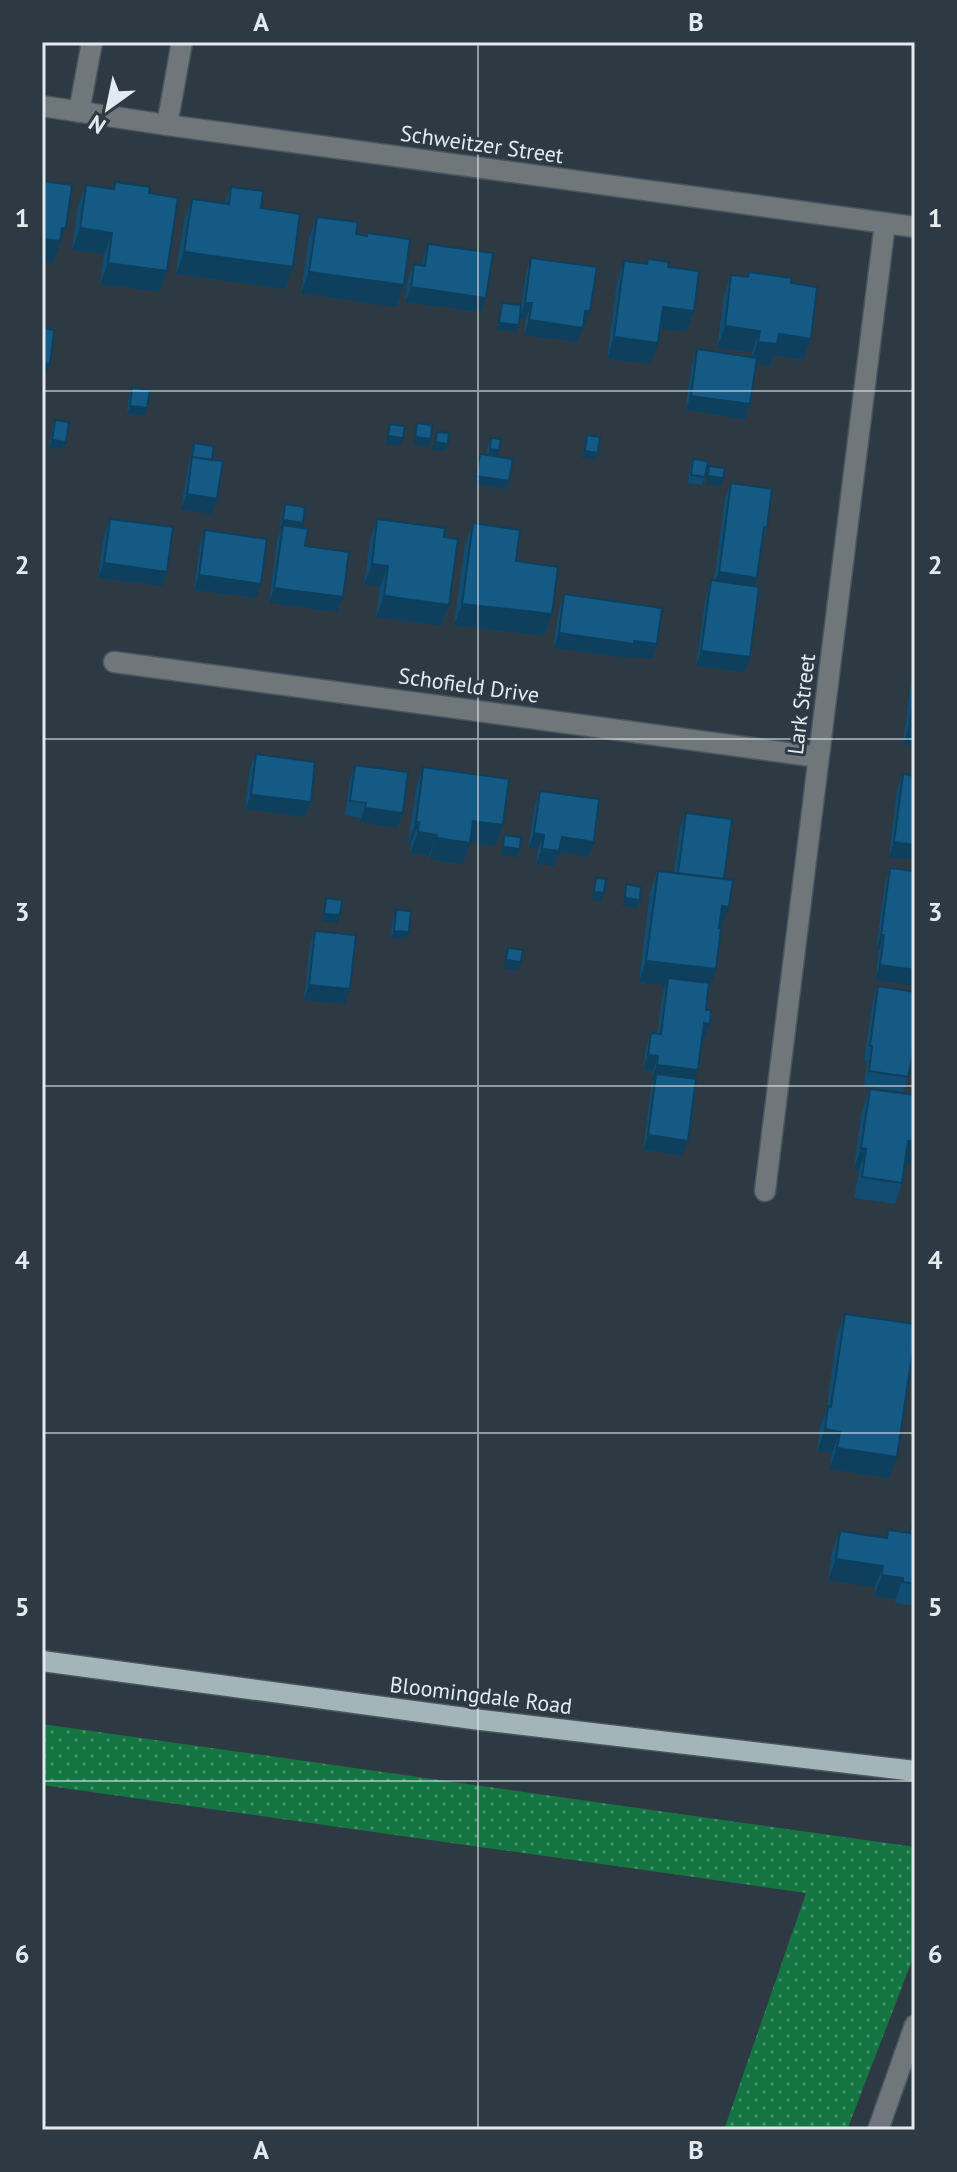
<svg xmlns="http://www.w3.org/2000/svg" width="957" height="2172" font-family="'PT Sans',sans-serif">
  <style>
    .grass { fill: url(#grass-dots) }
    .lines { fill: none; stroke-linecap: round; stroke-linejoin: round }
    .minor-casing { stroke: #4a565f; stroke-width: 23 }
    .major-casing { stroke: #4a565f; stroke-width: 23 }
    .minor { stroke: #6e7779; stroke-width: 20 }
    .major { stroke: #a3b5b9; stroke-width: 20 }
    .wall { fill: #114d72 }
    .shaded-wall { fill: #0e3f5c }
    .building { fill: #145a84; stroke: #0e3f5c; stroke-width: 2 }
    .grid { fill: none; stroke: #e3ebf1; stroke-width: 2; stroke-opacity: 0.55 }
    .labels { text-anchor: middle; stroke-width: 6; stroke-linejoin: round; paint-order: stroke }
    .street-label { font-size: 22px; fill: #e3ebf1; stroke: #2d3a43 }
    .neatline { fill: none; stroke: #e3ebf1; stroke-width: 3 }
    .grid-label { font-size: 26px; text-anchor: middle; font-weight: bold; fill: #e3ebf1 }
  </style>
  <defs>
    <pattern id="grass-dots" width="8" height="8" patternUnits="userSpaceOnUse" patternTransform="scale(2)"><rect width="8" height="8" fill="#147542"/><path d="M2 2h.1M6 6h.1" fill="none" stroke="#418f67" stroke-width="1.8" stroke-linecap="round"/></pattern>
  </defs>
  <rect width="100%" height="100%" fill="#2d3a43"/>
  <path class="grass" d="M42 1724 915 1847V1953L847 2130H724L806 1893 42 1785Z"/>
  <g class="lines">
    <g class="minor-casing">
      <path id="minor" d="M42 106 167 125 915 227
        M79 112 92 42
        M167 125 182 42
        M114 662 818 757
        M765 1191 885 223
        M878 2130 915 2025"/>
    </g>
    <g class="major-casing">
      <path id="major" d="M42 1661 473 1719 915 1771"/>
    </g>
    <use href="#minor" class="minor"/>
    <use href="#major" class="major"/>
  </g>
  <path class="wall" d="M115 182 149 193 160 292 100 284 104 254 72 250 78 206 86 185 112 189Z
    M231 187 261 208 285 289 176 274 184 220 192 199 225 203Z
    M317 217 356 234 366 236 367 233 404 285 396 307 301 293 309 238Z
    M428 244 481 312 405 302 408 279 414 264 422 266 423 258Z
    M531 258 585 326H583L577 342 524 335 526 318H520L516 332 497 330 500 310 502 303 520 313 526 273Z
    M648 259 668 267 686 332 660 328 650 364 607 359 617 282 624 261 646 264Z
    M749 272 791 283 811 339 803 360 773 355 770 366 756 364 750 404 745 419 685 410 692 364 697 349 751 357 752 352 717 348 724 296 731 275 747 277Z
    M132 387 145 416 127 414 129 395Z
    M55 420 66 442 63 449 49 447 52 428Z
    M491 438 499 450 497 457 509 481 507 489 474 484 477 462 480 454 487 455 488 445Z
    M194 443 212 460V514L181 509 187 471Z
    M693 459 705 477 702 485 688 483 690 466Z
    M731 483 767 527 762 541 757 578 754 586 750 657 744 672 696 666 706 595 711 580 714 581 725 498Z
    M285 504 301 528 305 546 337 612 269 603 277 540 282 528H280L282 512Z
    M110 519 162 586 98 578 104 534Z
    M377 519 444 537 449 605 441 626 376 617 380 587 364 585 370 540Z
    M473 523 516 561 552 614 544 636 454 625 465 545Z
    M205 530 256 598 194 590 200 545Z
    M564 594 652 659 630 656 629 658 553 648 559 609Z
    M915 649V746L903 744Z
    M256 754 311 802 305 817 245 809 250 768Z
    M355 765 403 813 397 828 359 822 360 818 345 815 350 779Z
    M423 767 503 825 495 846 470 843 463 864 429 859V856L410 853 411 843H408L416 788Z
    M903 774 915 860 889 857 897 789Z
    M540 791 588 857 559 852 554 866 536 864 538 849 528 848 535 805Z
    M686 813 724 879 721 928 708 991 706 1010 710 1024 704 1039 702 1038 682 1155 643 1150 651 1089 654 1080H651L653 1071 643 1069 646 1047 651 1033 657 1034 663 992 665 985 639 982 650 892 658 871 674 873 680 827Z
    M890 868 915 871 875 980 879 950 876 949 885 883Z
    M396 910 406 940 391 938 393 918Z
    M315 931 345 1004 304 1000 310 945Z
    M878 986 908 1077 903 1092 864 1086 867 1061 864 1060 873 1001Z
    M870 1089 915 1095V1165L905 1163 902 1183 895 1204 854 1198 859 1170 854 1169 862 1110Z
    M845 1314 897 1457 889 1478 829 1469 832 1453 817 1451 820 1427 826 1412 837 1335Z
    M911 1527 915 1528V1606L895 1603 896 1599 874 1596 875 1587 828 1580 832 1552 840 1531 885 1538 888 1530 909 1533Z"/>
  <path class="shaded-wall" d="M62 228H66L53 263 42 261 43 239Z
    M80 228 112 233 104 254 72 250Z
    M184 252 293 267 285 289 176 274Z
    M108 263 167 271 160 292 100 284Z
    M309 272 404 285 396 307 301 293Z
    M411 287 486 298 481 312 405 302Z
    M525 303H532L526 318H520Z
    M663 307 694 311 686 332 655 328Z
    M585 311H590L585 326H580Z
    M529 320 583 328 577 342 524 335Z
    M499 323 519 325 516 332 497 330Z
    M725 326 760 331 752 352 717 348Z
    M779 334 811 339 803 360 773 355 770 366 750 363 758 342Z
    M614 337 658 343 650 364 607 359Z
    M42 363 50 364 44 378H42Z
    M691 396 750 404 745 419 685 410Z
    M130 406 147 408 145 416 127 414Z
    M388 436 403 438 400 446 385 444Z
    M415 437 431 439 428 447 413 444Z
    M52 440 66 442 63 449 49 447Z
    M435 442 448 444 445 451 432 450Z
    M490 449 499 450 497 458 487 457Z
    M585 451 598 453 595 460 582 458Z
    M476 476 509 481 507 489 474 484Z
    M708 476 723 478 721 486 705 484Z
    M187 494 217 499 212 514 181 509Z
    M283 520 303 523 300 531 280 528Z
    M104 563 167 572 162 586 98 578Z
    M372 564 388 566 380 587 364 585Z
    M719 572 757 578 752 592 713 587Z
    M199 575 261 584 256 598 194 590Z
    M274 588 343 597 337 612 269 603Z
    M384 596 449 605 441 626 376 617Z
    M462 604 552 614 544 636 454 625Z
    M559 633 634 641 657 644 652 659 630 656 629 658 553 648Z
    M701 651 750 657 744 672 696 666Z
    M910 723H915V746L903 744Z
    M251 795 311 802 305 817 245 809Z
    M365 808 403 813 397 828 359 822Z
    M473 821 503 825 495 846 470 843 463 864 429 859 436 838Z
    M416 822H419L411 843H408Z
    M418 832 437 835 429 856 410 853Z
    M534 833 544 835 538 849 528 848Z
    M562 837 594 842 588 857 559 852 554 866 536 864 542 849Z
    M894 842 915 845V860L889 857Z
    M503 847 520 849 517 857 500 855Z
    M594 892 604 893 602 901 591 900Z
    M625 898 640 900 637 908 622 906Z
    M722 906 729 907 721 929 714 928Z
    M324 914 340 915 337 923 322 921Z
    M394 931 409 932 406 940 391 938Z
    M881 935H884L879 950 876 949Z
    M506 960 521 962 518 970 503 968Z
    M646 961 716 969 708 991 668 978 665 985 639 982Z
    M880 965 915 970V986L875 980Z
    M309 985 350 989 345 1004 304 1000Z
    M704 1023 710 1024 704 1039 698 1038Z
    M648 1055 658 1056 653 1071 643 1069Z
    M657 1065 698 1070 693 1085 656 1074 654 1080H651Z
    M648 1135 688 1141 682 1155 643 1150Z
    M908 1141 915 1142V1165L901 1162Z
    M861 1148 866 1149 859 1170 854 1169Z
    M825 1429 840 1432 832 1453 817 1451Z
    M837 1448 897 1457 889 1478 829 1469Z
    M836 1559 883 1566 875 1587 828 1580Z
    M882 1575 903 1578 896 1599 874 1596Z"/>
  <path class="building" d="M42 172H45L43 181 72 185 66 228H62L60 241 43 239 42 241Z
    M115 182 150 187 149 193 178 198 167 271 108 263 112 233 80 228 86 185 114 189Z
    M231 187 263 191 261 208 300 214 293 267 184 252 192 199 229 204Z
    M317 217 358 222 356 234 367 236V233L410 239 404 285 309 272Z
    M428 244 493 253 486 298 411 287 414 264 425 266Z
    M531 258 597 267 590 311H585L583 328 529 320 532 303H525Z
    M648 259 669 262 668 267 699 271 694 311 663 307 658 343 614 337 624 261 647 264Z
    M749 272 792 278 791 283 817 287 811 339 779 334 777 344 758 342 760 331 725 326 731 275 748 277Z
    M502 303 521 305 519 325 499 323Z
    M42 328 54 330 50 364 42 363Z
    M697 349 757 358 750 404 691 396Z
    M132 387 150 390 147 408 130 406Z
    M55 420 69 422 66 442 52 440Z
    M417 423 432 425 431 439 415 437Z
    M390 424 405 426 403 438 388 436Z
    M437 432 449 433 448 444 435 442Z
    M587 435 600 437 598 453 585 451Z
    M491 438 501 439 499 450 490 449Z
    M194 443 214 446 212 460 192 457V458Z
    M480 454 513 459 509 481 476 476Z
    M192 457 223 461 217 499 187 494Z
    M693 459 708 461 705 477 691 475Z
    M709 466 725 468 723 478 708 476Z
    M731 483 772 489 767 527H764L757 578 719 572Z
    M285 504 305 507 303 523 283 520Z
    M110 519 173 527 167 572 104 563Z
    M377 519 445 528 444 537 458 539 449 605 384 596 388 566 372 564Z
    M473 523 520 530 516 561 558 567 552 614 462 604Z
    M283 525 308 529 305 546 349 552 343 597 274 588Z
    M205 530 267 539 261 584 199 575Z
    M711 580 759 587 750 657 701 651Z
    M564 594 662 608 657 644 634 641V644L559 633Z
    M915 687V723H910Z
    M256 754 315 762 311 802 251 795Z
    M355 765 408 772 403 813 365 808 366 803 350 801Z
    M423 767 509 779 503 825 473 821 470 843 436 838 437 835 418 832 419 822H416Z
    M903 774 915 776V845L894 842Z
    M540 791 599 799 594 842 562 837 559 851 542 849 544 835 534 833Z
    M686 813 732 819 724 879 678 873Z
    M504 835 521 837 520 849 503 847Z
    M890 868 915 871V970L880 965 884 935H881Z
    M658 871 733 880 729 907 722 906 719 928H721L716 969 646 961Z
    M596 878 606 879 604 893 594 892Z
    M626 884 641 887 640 900 625 898Z
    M326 898 342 900 340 915 324 914Z
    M396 910 411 911 409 932 394 931Z
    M315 931 356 935 350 989 309 985Z
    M508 948 523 950 521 962 506 960Z
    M668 978 709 983 706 1010H711L710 1024 704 1023 698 1070 657 1065 658 1056 648 1055 651 1033 661 1034Z
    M878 986 915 992V1044L908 1077 869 1071 872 1046H870Z
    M656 1074 696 1079 688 1141 648 1135Z
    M870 1089 915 1095V1142L908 1141 902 1183 862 1177 866 1149 861 1148Z
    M845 1314 915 1324V1336L897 1457 837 1448 840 1432 825 1429 828 1406 831 1407Z
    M911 1527 915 1528V1584L903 1582V1578L882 1575 883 1566 836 1559 840 1531 887 1538 888 1530 910 1533Z"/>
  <path class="grid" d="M478 42V2130M42 391H915M42 739H915M42 1086H915M42 1433H915M42 1781H915"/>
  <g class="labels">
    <g class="street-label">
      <text transform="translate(482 144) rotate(8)" y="8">Schweitzer Street</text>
      <text transform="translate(469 685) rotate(8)" y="8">Schofield Drive</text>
      <text transform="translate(801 704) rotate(-83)" y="8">Lark Street</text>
      <text transform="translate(481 1695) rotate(7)" y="8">Bloomingdale Road</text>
    </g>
  </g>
  <rect width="957" height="2172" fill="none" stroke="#2d3a43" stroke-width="88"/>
  <g transform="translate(108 108) rotate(213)" stroke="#2d3a43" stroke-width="6" paint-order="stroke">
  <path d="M0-6L14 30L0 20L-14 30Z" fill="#e3ebf1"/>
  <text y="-12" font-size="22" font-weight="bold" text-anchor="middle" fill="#e3ebf1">N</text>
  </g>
  <rect x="44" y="44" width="869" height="2084" class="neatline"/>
  <g class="grid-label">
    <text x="261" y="31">A</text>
    <text x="696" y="31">B</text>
    <text x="22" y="227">1</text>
    <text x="935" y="227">1</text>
    <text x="22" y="574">2</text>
    <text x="935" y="574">2</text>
    <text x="22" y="921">3</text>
    <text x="935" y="921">3</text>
    <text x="22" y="1269">4</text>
    <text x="935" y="1269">4</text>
    <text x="22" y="1616">5</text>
    <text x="935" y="1616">5</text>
    <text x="22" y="1963">6</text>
    <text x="935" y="1963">6</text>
    <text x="261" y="2159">A</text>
    <text x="696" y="2159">B</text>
  </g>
</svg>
